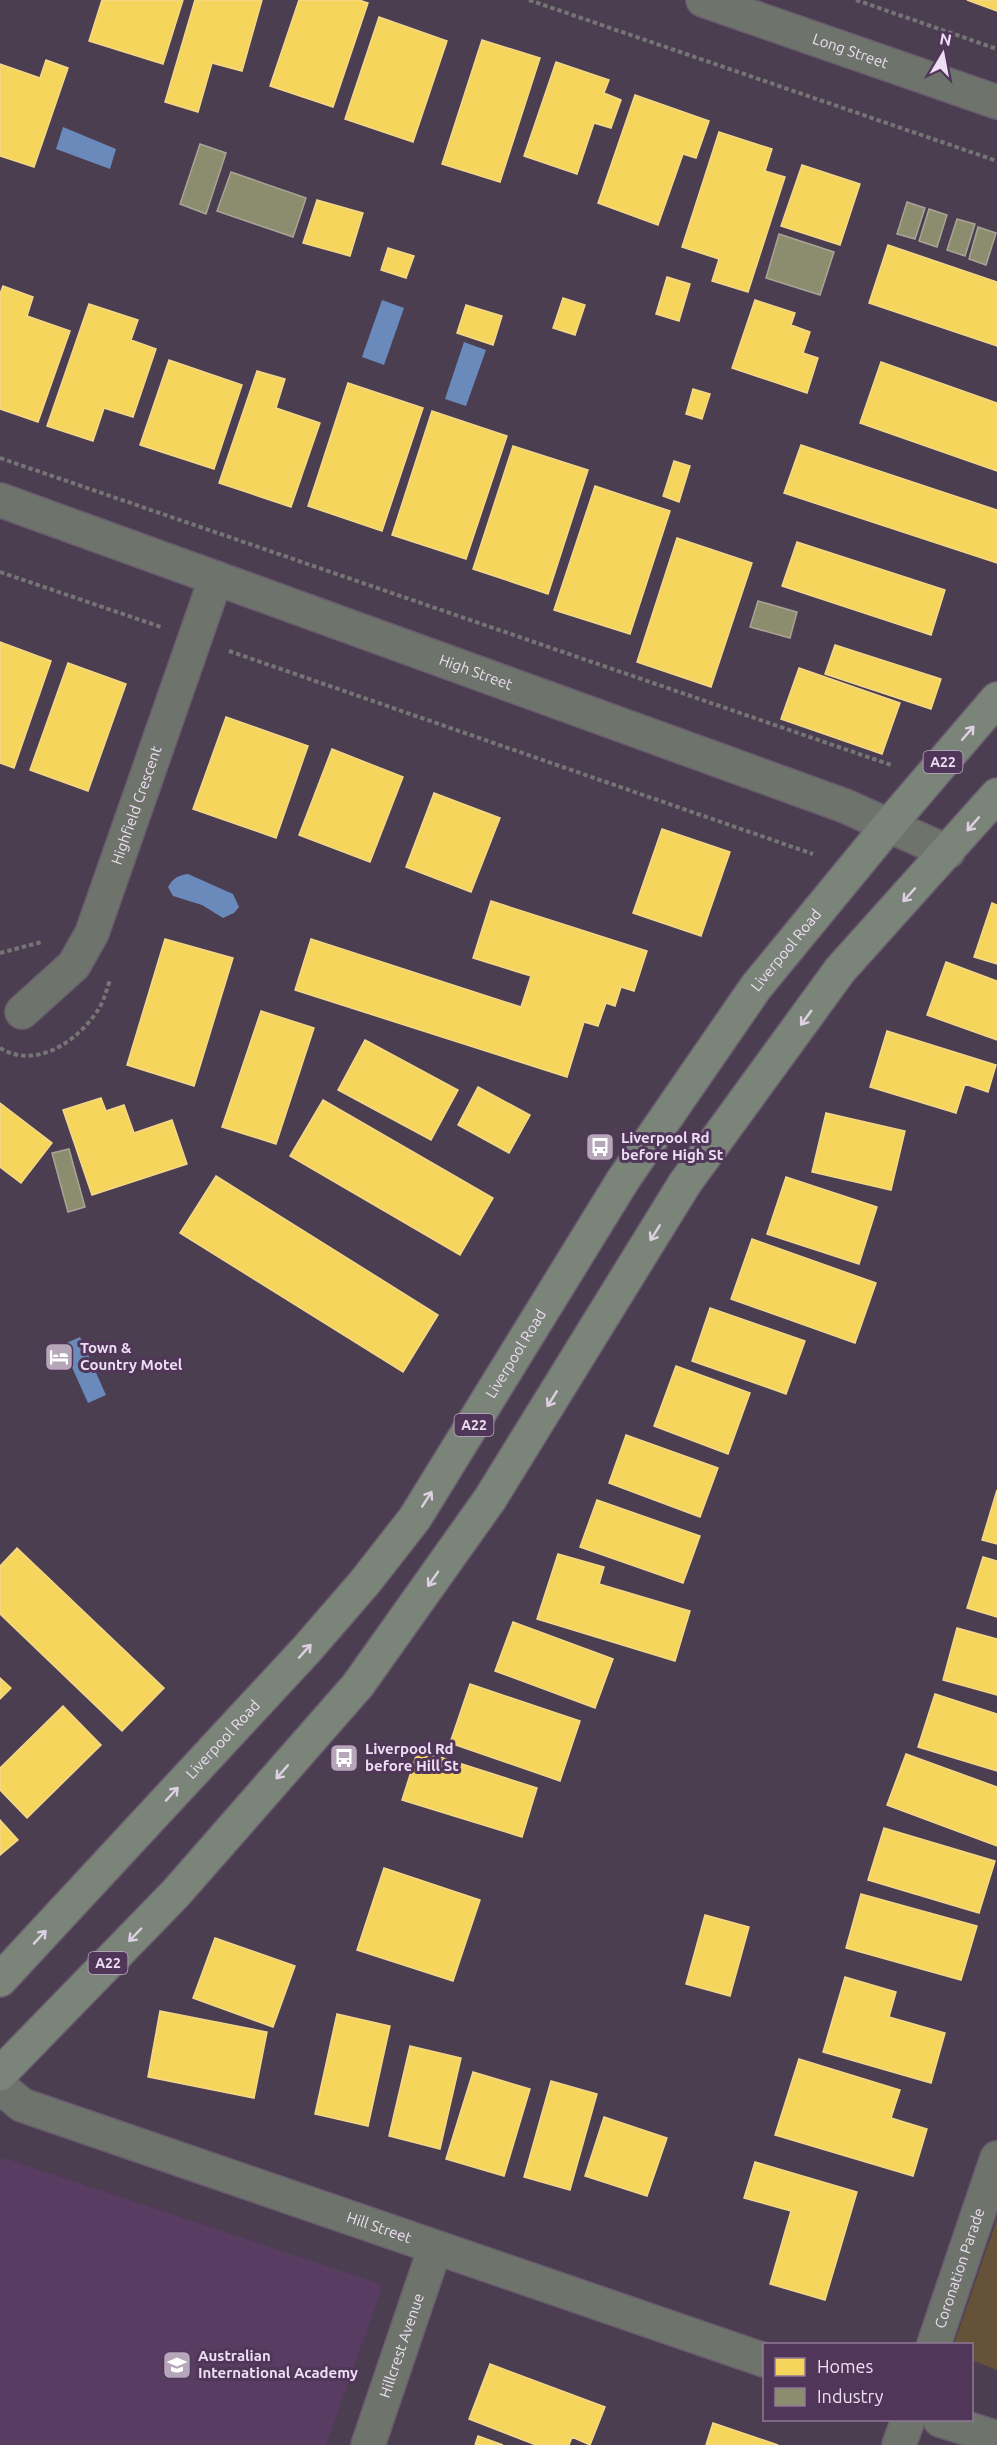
<svg xmlns="http://www.w3.org/2000/svg" width="997" height="2445" font-family="Ubuntu,sans-serif">
  <style>
    .built { fill: #593c62 }
    .green { fill: #665239 }
    .water { fill: #6a8abb }
    .homes { fill: #f6d55c; stroke: #f4d889; stroke-width: 1.5 }
    .industry { fill: #8c8c6e; stroke: #a9a596; stroke-width: 1.5 }
    .lines { fill: none; stroke-linecap: round; stroke-linejoin: round }
    .minor-casing { stroke: #685c6d; stroke-width: 36 }
    .highway-casing { stroke: #685c6d; stroke-width: 36 }
    .path { stroke: #757575; stroke-width: 4; stroke-dasharray: 4.5 3; stroke-linecap: butt }
    .minor { stroke: #6e746b; stroke-width: 33 }
    .highway { stroke: #7b8479; stroke-width: 33 }
    .oneway { stroke: #ddd0e1 }
    .labels { text-anchor: middle; stroke-width: 6; stroke-linejoin: round; paint-order: stroke }
    .shield { fill: #503659; stroke: #bfacc5; stroke-width: 1.5 }
    .shield-label { font-size: 14px; font-weight: bold; fill: #eedef3 }
    .street-label { font-size: 15px; fill: #eedef3; stroke: #503659 }
    .poi-label { font-size: 15px; font-weight: bold; fill: #eedef3; stroke: #503659; text-anchor: start }
  </style>
  <rect width="100%" height="100%" fill="#4c3e51"/>
  <path class="built" d="M3 2158 383 2285 326 2445H0V2160Z"/>
  <path class="green" d="M997 2219V2370L972 2360V2344H954Z"/>
  <path class="water" d="M63 127 116 149 110 169 56 149Z
    M382 300 404 308 384 365 362 357Z
    M464 342 486 350 466 406 445 399Z
    M188 874 233 894 239 907 234 913 223 918 202 905 173 896 168 887C173 878 179 875 188 874Z
    M80 1337 106 1395 88 1403 62 1345Z"/>
  <path class="homes" d="M102 0H183L163 64 89 41Z
    M195 0H262L242 71 212 63 198 112 165 102Z
    M299 0H359L368 3 333 107 270 86Z
    M967 0H997V11Z
    M379 17 447 41 413 142 345 119Z
    M482 40 540 58 500 182 442 164Z
    M46 60 68 68 34 167 0 156V64L40 78Z
    M556 62 609 80 604 93 621 100 611 128 594 123 577 174 524 156Z
    M635 95 709 121 696 158 683 154 658 225 598 203Z
    M719 132 772 149 765 171 785 177 748 292 712 281 719 259 682 247Z
    M802 165 860 184 840 245 781 226Z
    M317 200 363 213 350 256 303 243Z
    M888 245 997 282V346L869 303Z
    M388 248 414 256 406 278 381 270Z
    M667 277 690 284 679 321 656 314Z
    M3 286 33 297 27 316 70 331 38 422 0 409V294Z
    M563 298 585 305 575 335 553 328Z
    M755 300 795 313 791 325 810 332 803 353 818 358 807 393 732 368Z
    M89 304 138 320 131 340 156 349 133 417 104 408 93 441 47 426Z
    M466 305 502 316 493 345 457 333Z
    M169 360 242 385 214 469 140 445Z
    M881 362 997 403V471L860 423Z
    M257 371 285 379 276 408 320 423 291 507 219 483Z
    M348 383 423 408 382 531 308 506Z
    M693 389 710 394 702 419 686 414Z
    M432 411 507 436 466 559 392 535Z
    M801 445 997 510V563L784 493Z
    M513 446 588 470 548 594 473 569Z
    M674 461 690 466 679 502 663 496Z
    M595 486 670 511 630 634 554 610Z
    M677 538 752 563 711 687 637 662Z
    M797 542 945 590 931 635 782 586Z
    M0 642 51 661 14 768 0 763Z
    M835 645 941 679 931 709 825 674Z
    M68 663 126 684 88 791 30 770Z
    M799 668 900 703 882 754 781 719Z
    M226 717 308 746 276 838 193 809Z
    M332 749 403 777 370 862 299 835Z
    M434 793 500 818 471 892 406 867Z
    M662 829 730 852 701 936 633 913Z
    M491 901 647 951 634 991 621 987 615 1006 606 1003 598 1026 584 1022 567 1077 295 990 311 939 521 1007 531 976 473 958Z
    M992 903 997 905V964L974 957Z
    M165 939 233 958 194 1086 127 1065Z
    M946 962 997 981V1040L927 1015Z
    M261 1011 314 1028 276 1144 222 1127Z
    M887 1031 996 1065 988 1092 965 1084 956 1113 870 1087Z
    M365 1040 458 1090 431 1140 338 1090Z
    M478 1087 530 1115 509 1153 458 1125Z
    M101 1098 106 1111 124 1105 134 1133 172 1120 187 1164 92 1195 63 1110Z
    M323 1100 493 1198 460 1255 290 1156Z
    M0 1103 52 1143 21 1183 0 1167Z
    M826 1113 905 1131 891 1190 812 1172Z
    M216 1176 438 1315 403 1372 180 1233Z
    M786 1177 877 1207 859 1264 767 1234Z
    M752 1239 876 1283 855 1343 731 1299Z
    M710 1308 805 1341 786 1394 692 1361Z
    M676 1366 750 1393 728 1454 654 1426Z
    M626 1435 718 1468 700 1517 609 1483Z
    M997 1490V1544L982 1540Z
    M597 1500 700 1536 683 1583 580 1547Z
    M17 1548 164 1688 122 1731 0 1614V1566Z
    M558 1554 604 1567 599 1584 690 1611 675 1661 537 1619Z
    M983 1557 997 1561V1617L967 1608Z
    M513 1622 613 1659 595 1708 495 1671Z
    M957 1628 997 1639V1695L943 1680Z
    M0 1678 11 1688 0 1699Z
    M470 1684 580 1721 560 1781 450 1743Z
    M935 1694 997 1714V1771L918 1747Z
    M63 1706 101 1745 27 1818 0 1790V1768Z
    M418 1750 537 1788 522 1837 402 1800Z
    M906 1754 997 1787V1846L887 1805Z
    M0 1820 18 1840 0 1855Z
    M884 1828 995 1861 979 1913 868 1880Z
    M384 1868 480 1900 453 1981 357 1950Z
    M861 1894 977 1926 961 1980 846 1948Z
    M705 1915 749 1927 730 1996 686 1984Z
    M215 1938 295 1966 273 2027 193 1998Z
    M845 1977 896 1992 889 2017 945 2033 931 2083 823 2052Z
    M160 2011 267 2032 254 2098 148 2077Z
    M337 2014 390 2026 368 2126 315 2114Z
    M410 2046 461 2058 440 2149 389 2136Z
    M799 2059 900 2090 891 2118 927 2129 913 2176 775 2135Z
    M473 2072 530 2089 504 2176 446 2159Z
    M551 2081 597 2094 570 2190 524 2177Z
    M604 2117 667 2138 647 2196 585 2176Z
    M755 2162 857 2192 825 2300 770 2284 791 2211 744 2198Z
    M490 2364 605 2407 590 2445 572 2437 569 2445H536L469 2419Z
    M713 2423 778 2445H706Z
    M478 2436 503 2445H475Z"/>
  <path class="industry" d="M200 144 226 153 206 214 180 204Z
    M231 172 306 198 293 237 217 211Z
    M907 202 925 208 915 239 897 234Z
    M929 209 947 215 937 247 919 241Z
    M957 219 975 224 965 256 947 250Z
    M978 227 996 233 986 265 969 259Z
    M779 234 834 252 820 295 766 278Z
    M758 601 797 612 790 638 750 627Z
    M69 1149 85 1207 68 1212 52 1153Z"/>
  <g class="lines">
    <g class="minor-casing">
      <g id="minor">
        <path id="s1" d="M703 0 997 102"/>
        <path id="s2" d="M0 500 845 806 948 852"/>
        <path id="s3" d="M22 1012 74 965 92 933 216 578"/>
        <path id="s4" d="M0 2087 22 2105 764 2360"/>
        <path id="s5" d="M934 2344 997 2158"/>
        <path d="M940 2420 997 2438"/>
        <path id="s6" d="M368 2445 435 2248"/>
        <path d="M899 2445 908 2420"/>
      </g>
    </g>
    <g class="highway-casing">
      <g id="highway">
        <path id="s7" d="M0 1980 307 1649 365 1582 415 1518 623 1180 756 987 889 825 997 699"/>
        <path d="M0 2074 176 1893 358 1685 490 1499 685 1183 840 970 997 795"/>
      </g>
    </g>
    <path class="path" d="M529 0 997 161
      M856 0 997 49
      M0 458 891 765
      M0 572 161 627
      M229 651 813 854
      M0 953 42 942
      M0 1048C36 1070 78 1041 98 1010 104 1001 106 991 110 980"/>
    <use href="#minor" class="minor"/>
    <use href="#highway" class="highway"/>
  </g>
  <defs><path id="oneway-shaft" d="M-6 0H5M1.5-3L5.5 0L1.5 3" fill="none" stroke-width="1.6" stroke-linecap="round" stroke-linejoin="round" transform="scale(1.5)"/></defs>
  <g class="oneway">
    <use href="#oneway-shaft" transform="translate(968 733) rotate(-49)"/>
    <use href="#oneway-shaft" transform="translate(973 824) rotate(131)"/>
    <use href="#oneway-shaft" transform="translate(909 895) rotate(132)"/>
    <use href="#oneway-shaft" transform="translate(806 1018) rotate(126)"/>
    <use href="#oneway-shaft" transform="translate(655 1233) rotate(122)"/>
    <use href="#oneway-shaft" transform="translate(552 1399) rotate(122)"/>
    <use href="#oneway-shaft" transform="translate(427 1499) rotate(-57)"/>
    <use href="#oneway-shaft" transform="translate(433 1579) rotate(125)"/>
    <use href="#oneway-shaft" transform="translate(305 1651) rotate(-48)"/>
    <use href="#oneway-shaft" transform="translate(282 1772) rotate(131)"/>
    <use href="#oneway-shaft" transform="translate(172 1794) rotate(-47)"/>
    <use href="#oneway-shaft" transform="translate(135 1935) rotate(134)"/>
    <use href="#oneway-shaft" transform="translate(40 1937) rotate(-47)"/>
  </g>
  <defs>
    <g id="bus-square" transform="scale(1.5)"><rect x="-9" y="-9" width="18" height="18" rx="4" fill="#b5a6ba" stroke="#503659"/><path d="M-5-6H5V4H4V6H2V4H-2V6H-4V4H-5ZM-3.5-4V0h7V-4ZM-3.5 1.2v1.5H-2V1.2ZM2 1.2v1.5H3.5V1.2Z" fill="#fff"/></g>
    <g id="hotel-square" transform="scale(1.5)"><rect x="-9" y="-9" width="18" height="18" rx="4" fill="#b5a6ba" stroke="#503659"/><path d="M-6-4.5h1.5V1H6V5H4.5V3h-9V5H-6ZM-4 0a1.8 1.8 0 1 1 3.6 0ZM.5 0V-2.5h3Q6-2.5 6 0Z" fill="#fff"/></g>
    <g id="school-square" transform="scale(1.5)"><rect x="-9" y="-9" width="18" height="18" rx="4" fill="#b5a6ba" stroke="#503659"/><path d="M0-5L7-2L0 1L-7-2ZM-4 1L0 2.5L4 1V4Q0 6-4 4Z" fill="#fff"/></g>
  </defs>
  <g fill-rule="evenodd">
    <use href="#bus-square" x="600" y="1147"/>
    <use href="#hotel-square" x="59" y="1357"/>
    <use href="#bus-square" x="344" y="1758"/>
    <use href="#school-square" x="177" y="2365"/>
  </g>
  <g class="labels">
    <g class="shield">
      <rect x="923.5" y="751" width="39" height="22" rx="4.5"/>
      <rect x="454.5" y="1414" width="39" height="22" rx="4.5"/>
      <rect x="88.5" y="1952" width="39" height="22" rx="4.5"/>
    </g>
    <g class="shield-label">
      <text x="943" y="767">A22</text>
      <text x="474" y="1430">A22</text>
      <text x="108" y="1968">A22</text>
    </g>
    <g class="street-label">
      <text dy="5" stroke="none"><textPath href="#s1" startOffset="156">Long Street</textPath></text>
      <text dy="5" stroke="none"><textPath href="#s2" startOffset="506">High Street</textPath></text>
      <text dy="5" stroke="none"><textPath href="#s3" startOffset="242">Highfield Crescent</textPath></text>
      <text dy="5" stroke="none"><textPath href="#s7" startOffset="1300">Liverpool Road</textPath></text>
      <text dy="5" stroke="none"><textPath href="#s7" startOffset="814">Liverpool Road</textPath></text>
      <text dy="5" stroke="none"><textPath href="#s7" startOffset="328">Liverpool Road</textPath></text>
      <text dy="5" stroke="none"><textPath href="#s4" startOffset="406">Hill Street</textPath></text>
      <text dy="5" stroke="none"><textPath href="#s5" startOffset="80">Coronation Parade</textPath></text>
      <text dy="5" stroke="none"><textPath href="#s6" startOffset="105">Hillcrest Avenue</textPath></text>
    </g>
    <g class="poi-label">
      <text x="621" y="1143">Liverpool Rd<tspan x="621" dy="17">before High St</tspan></text>
      <text x="80" y="1353">Town &amp;<tspan x="80" dy="17">Country Motel</tspan></text>
      <text x="365" y="1754">Liverpool Rd<tspan x="365" dy="17">before Hill St</tspan></text>
      <text x="198" y="2361">Australian<tspan x="198" dy="17">International Academy</tspan></text>
    </g>
  </g>
  <rect x="763" y="2343" width="210" height="78" fill="#503659" stroke="#8f7997" stroke-width="1.5"/>
  <rect x="775" y="2358" width="30" height="18" fill="#f6d55c" stroke="#8f7997" stroke-width="1.5"/>
  <text x="817" y="2373" font-size="18" fill="#eedef3">Homes</text>
  <rect x="775" y="2388" width="30" height="18" fill="#8c8c6e" stroke="#8f7997" stroke-width="1.5"/>
  <text x="817" y="2403" font-size="18" fill="#eedef3">Industry</text>
  <g transform="translate(943 54) rotate(10)" stroke="#503659" stroke-width="4.5" paint-order="stroke">
  <path d="M0-4.5L10 22L0 15L-10 22Z" fill="#eedef3"/>
  <text y="-9" font-size="16" font-weight="bold" text-anchor="middle" fill="#eedef3">N</text>
  </g>
</svg>
